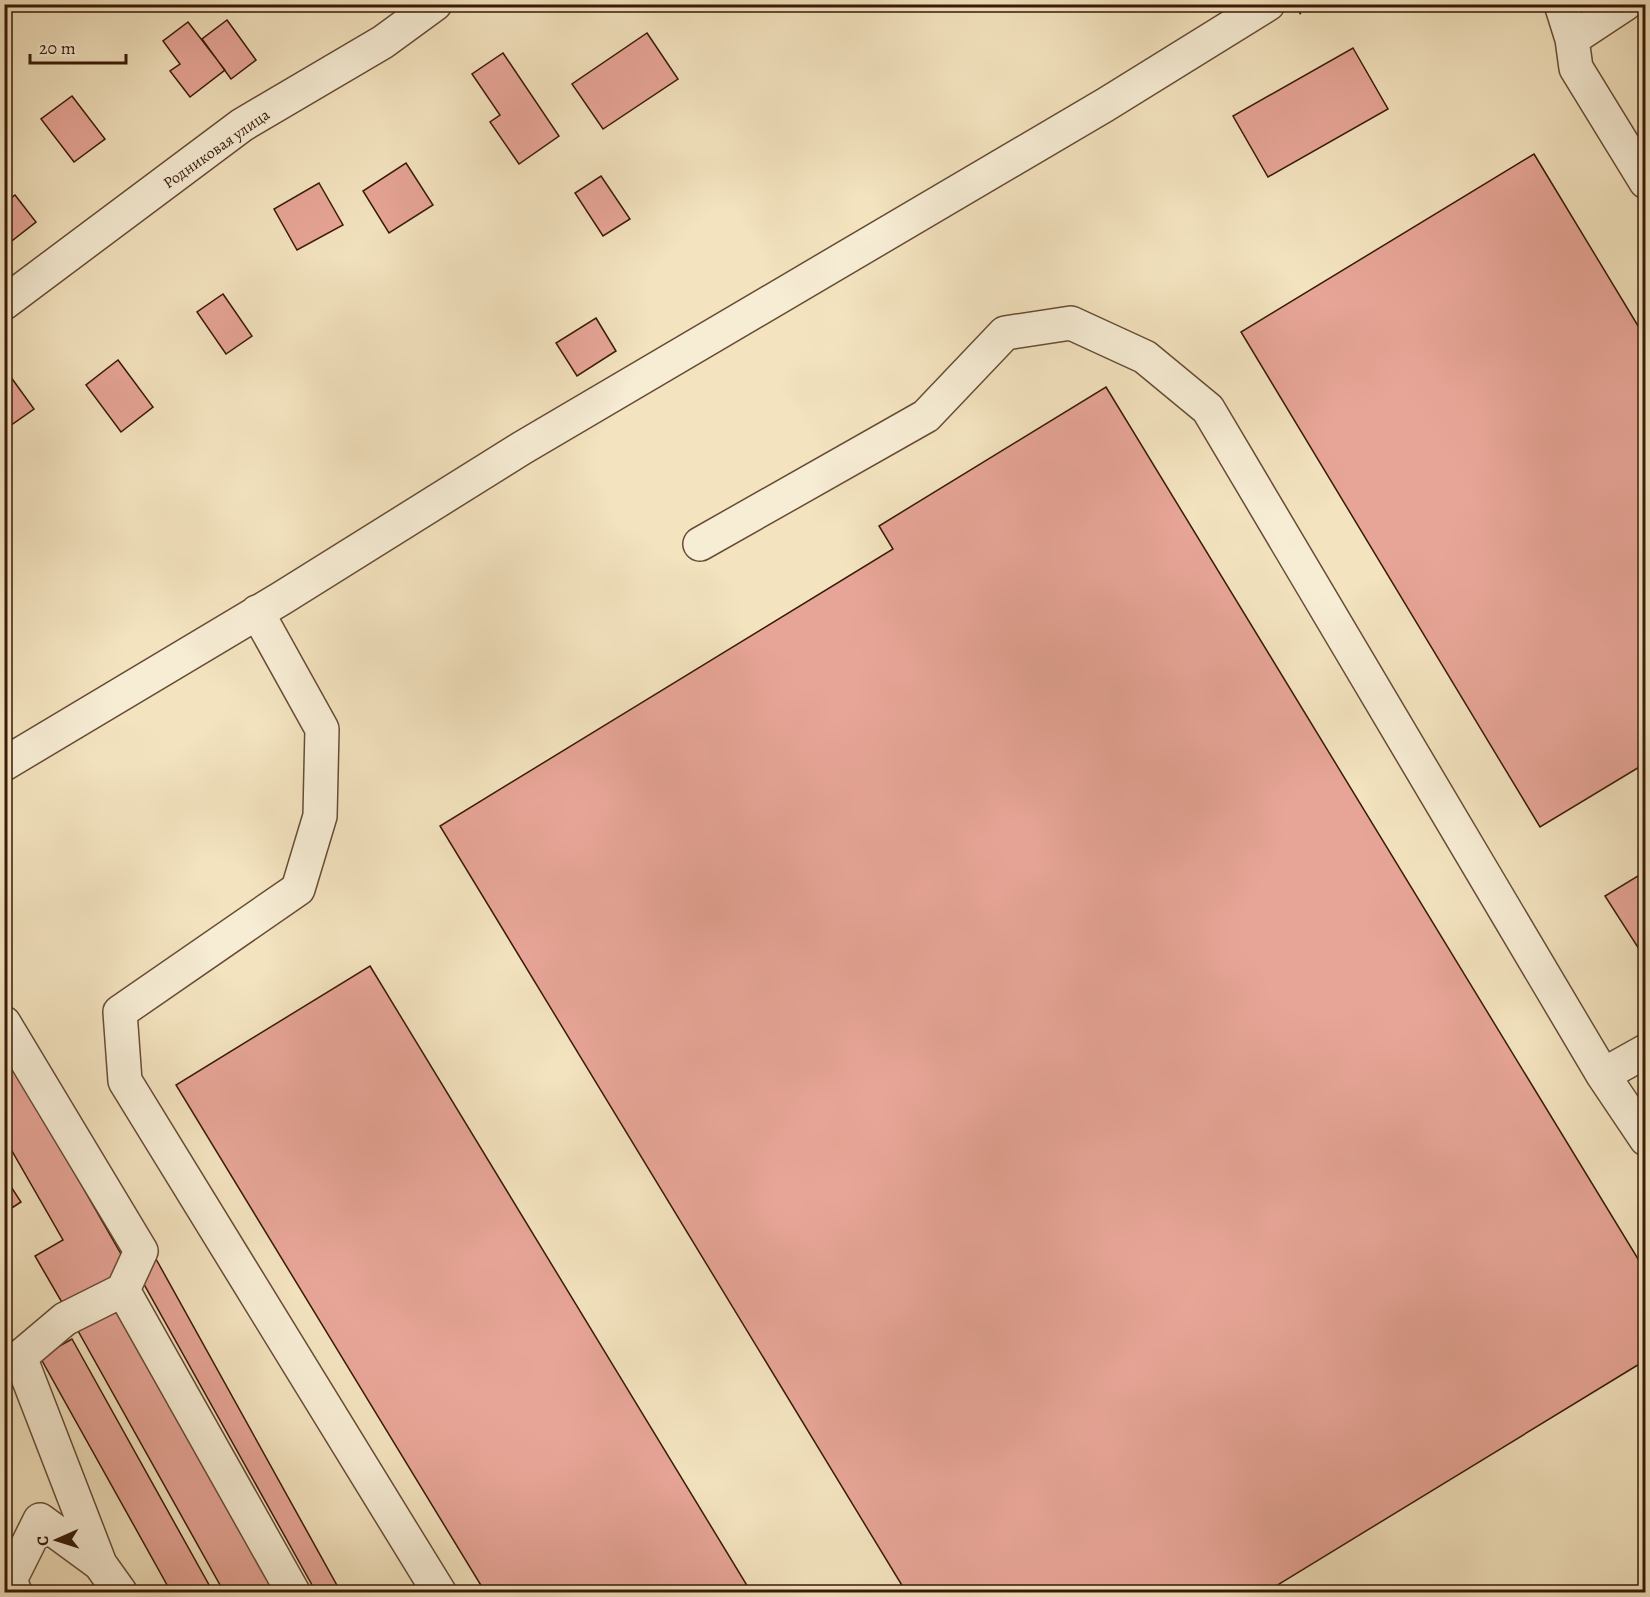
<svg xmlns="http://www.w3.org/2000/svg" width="1650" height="1597" font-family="Alegreya,serif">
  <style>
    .building { fill: #e7a597; stroke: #381a07; stroke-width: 1.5 }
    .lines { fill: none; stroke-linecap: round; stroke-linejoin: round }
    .minor-casing { stroke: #674c35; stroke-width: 36 }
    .path { stroke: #381a07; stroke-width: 4; stroke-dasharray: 1.5 3; stroke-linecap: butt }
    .minor { stroke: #f7edd5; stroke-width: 33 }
    .labels { text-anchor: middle; stroke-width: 4.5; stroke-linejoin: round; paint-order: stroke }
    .street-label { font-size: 16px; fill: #381a07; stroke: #f7edd5 }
  </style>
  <rect width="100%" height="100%" fill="#f3e3bf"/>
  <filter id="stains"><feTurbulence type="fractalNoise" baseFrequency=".00333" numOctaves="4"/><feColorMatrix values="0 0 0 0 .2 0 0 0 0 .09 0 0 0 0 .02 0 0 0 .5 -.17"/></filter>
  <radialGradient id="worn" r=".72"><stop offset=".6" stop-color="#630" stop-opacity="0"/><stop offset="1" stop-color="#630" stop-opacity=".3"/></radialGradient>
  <path class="building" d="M227 20 256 60 231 79 202 39Z
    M188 22 225 70 190 97 170 71 180 64 163 41Z
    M647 33 678 79 603 129 572 84Z
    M1353 48 1388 109 1268 177 1233 116Z
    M503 53 559 136 519 164 490 122 500 115 472 74Z
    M72 96 105 139 74 162 41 119Z
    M1534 154 1646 339V763L1540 827 1241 332Z
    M406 163 433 205 389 233 363 191Z
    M601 176 630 219 603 236 575 193Z
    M319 183 343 225 297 250 274 209Z
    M15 195 36 222 4 247V203Z
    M223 294 252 336 226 354 197 312Z
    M596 318 616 351 577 376 556 343Z
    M118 360 153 407 121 432 86 385Z
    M5 369 34 409 4 430V370Z
    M1106 387 1646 1272V1360L1266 1592H906L440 826 893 549 879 526Z
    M1646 871V960L1605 896Z
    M370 966 751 1592H485L176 1085Z
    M4 1050 129 1268 64 1306 35 1256 63 1240 4 1137Z
    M4 1176 21 1202 4 1213Z
    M156 1259 339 1589 333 1592H316L136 1270Z
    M119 1305 279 1592H224L77 1329Z
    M72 1339 213 1592H171L40 1357Z"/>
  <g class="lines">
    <g class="minor-casing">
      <path id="minor" d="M1561 4 1572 39 1625 4
        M1572 39 1576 68 1646 182
        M4 303 242 125 383 42 435 4
        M700 544 926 416 1005 333 1071 323 1145 357 1208 409 1603 1075 1646 1139
        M257 612 322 729 320 816 298 889 120 1012 125 1081 439 1592
        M4 764 282 598 522 448 1105 105 1268 4
        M4 1023 141 1251 123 1290 65 1319 20 1357 100 1564
        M1603 1075 1646 1051
        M123 1290 293 1592
        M15 1592 10 1580 40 1520 100 1564 120 1592"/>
    </g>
    <path class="path" d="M1299 13 1313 4"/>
    <use href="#minor" class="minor"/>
  </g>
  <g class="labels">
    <g class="street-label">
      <text transform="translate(216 148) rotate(-35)" y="6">Родниковая улица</text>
    </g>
  </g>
  <rect width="1650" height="1597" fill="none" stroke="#f3e3bf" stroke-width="24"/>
  <rect x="6" y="6" width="1638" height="1585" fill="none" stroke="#381a07" stroke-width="3"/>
  <rect x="12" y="12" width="1626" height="1573" fill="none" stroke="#381a07" stroke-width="1.5"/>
  <g transform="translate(57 1540) rotate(267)" stroke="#f7edd5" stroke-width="4.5" paint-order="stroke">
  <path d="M0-4.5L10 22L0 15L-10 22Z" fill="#381a07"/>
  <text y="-9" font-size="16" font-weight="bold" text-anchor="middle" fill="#381a07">С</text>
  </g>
  <path d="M30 54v9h96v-9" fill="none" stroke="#381a07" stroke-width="3"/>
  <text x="39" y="54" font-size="18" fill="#381a07" stroke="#f7edd5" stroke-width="4.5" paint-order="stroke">20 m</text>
  <rect width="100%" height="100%" filter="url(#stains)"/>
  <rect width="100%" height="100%" fill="url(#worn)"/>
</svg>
